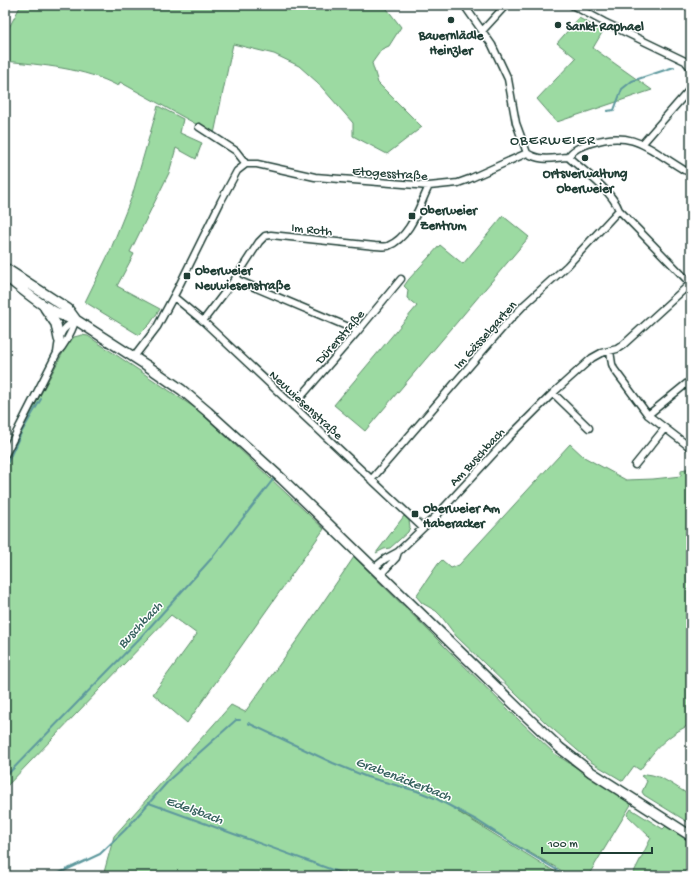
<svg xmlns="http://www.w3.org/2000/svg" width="696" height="881" font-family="'Gochi Hand',sans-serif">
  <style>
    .green { fill: #9cdaa2; stroke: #5e8c6b }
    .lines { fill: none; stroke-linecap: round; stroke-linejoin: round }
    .stream { stroke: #5d989d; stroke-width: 2 }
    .street-casing { stroke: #1f3d34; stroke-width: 9 }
    .secondary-casing { stroke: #1f3d34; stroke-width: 12 }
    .street { stroke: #fff; stroke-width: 6 }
    .secondary { stroke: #fff; stroke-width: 9 }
    .poi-dot { fill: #1f3d34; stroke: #fff; stroke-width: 1.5 }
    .labels { text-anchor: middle; stroke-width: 3; stroke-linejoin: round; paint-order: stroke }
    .poi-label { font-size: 13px; font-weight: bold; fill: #1f3d34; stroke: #fff; text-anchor: start }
    .street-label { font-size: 13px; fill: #1f3d34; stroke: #fff }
    .water-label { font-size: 14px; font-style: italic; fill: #396360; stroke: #fff }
    .quarter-label { font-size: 15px; letter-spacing: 1px; fill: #1f3d34; stroke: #fff }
  </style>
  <rect width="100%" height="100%" fill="#fff"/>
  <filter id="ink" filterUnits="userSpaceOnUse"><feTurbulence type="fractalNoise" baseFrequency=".025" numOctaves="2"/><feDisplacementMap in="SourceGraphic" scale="8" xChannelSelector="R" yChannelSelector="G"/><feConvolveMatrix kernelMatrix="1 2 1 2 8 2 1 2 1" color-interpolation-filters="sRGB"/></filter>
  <g filter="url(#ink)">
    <path class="green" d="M21 5H384L401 27 389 46 382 49 372 63 378 83 422 127 387 154 353 136V123L317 82 299 66 274 54 233 44 214 134 120 82 118 86C85 68 42 65 5 61V35Z
      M579 18 603 31 593 48 652 90 557 122 537 99 576 58 557 43Z
      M158 106 183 119 180 133 202 143 196 159 176 148 169 173 130 252 134 254 117 286 160 309 150 324 139 335 85 302 110 251 132 196Z
      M503 216 529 237 365 431 334 405 417 306 407 298 408 290 404 286 409 279 440 245 463 264Z
      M82 335 88 336 198 410 324 529 187 723 153 694 197 634 171 615 5 788V461L67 345 74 337Z
      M570 444 584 457 626 480 653 479 681 476V470L691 468V724C665 737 657 747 640 770L634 766 623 781 591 762 547 724 456 636 441 616 436 611 422 603 416 596 438 564 442 560 451 568 459 565Z
      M404 516 409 520 410 527 408 532 390 548 384 549 376 553Z
      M354 557 519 720 555 754 632 803 588 876H571L458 812 562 876H103L114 836 231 705 245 712 300 636Z
      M646 774C662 775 677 788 691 796V824L644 795 642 792 647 781 641 776Z
      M631 809 663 829 667 825 691 840V876H632L651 838 627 815Z"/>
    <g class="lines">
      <path class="stream" d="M607 111 614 110 622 89 632 81 674 67
        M5 468 21 433 41 399
        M248 723 333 763 367 777 417 791 437 799 478 821 515 845 567 876
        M5 777 139 639 211 559 275 477
        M149 803 171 778 236 720H240
        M53 876 100 854 125 830 149 803 349 876"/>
      <g class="street-casing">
        <path id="street" d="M464 5 492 45 508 79 516 123 527 153
          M572 5 604 22 685 61 691 68
          M483 30 506 5
          M199 127 236 151 246 164
          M643 143 691 88
          M527 153C541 162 552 158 568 157 583 170 612 191 619 210L691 284
          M568 157C573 149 582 146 591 143 634 129 650 150 684 170L691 172
          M235 279 358 331
          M174 297 203 321 423 528
          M203 321 235 279 259 242 265 236 271 235 375 246C379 246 384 247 388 246 411 237 419 206 429 186
          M610 351 612 364 614 369 648 415 691 448
          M57 353C59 336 60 329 76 320
          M134 357 157 327 177 290 221 201 237 171 246 164H257L315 177 429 186 458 183 469 179 527 153
          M553 393 589 428
          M293 406 358 331 401 279
          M648 415 691 380
          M5 455 57 353C66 344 71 333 76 320
          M635 465 665 428
          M371 480 506 324 524 305 567 266 619 210
          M374 568 385 559 398 552 423 528 438 514 510 436 553 393 592 358 601 353 617 349 623 345 691 283
          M380 575 396 558 398 552"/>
      </g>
      <g class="secondary-casing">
        <path id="secondary" d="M5 268 68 309 76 320
          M5 276C26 292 51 315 76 320L146 365 182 390 208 412 282 479 523 713 560 748 591 772 691 836
          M45 308 56 324 59 339"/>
      </g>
      <use href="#street" class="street"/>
      <use href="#secondary" class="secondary"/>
    </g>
  </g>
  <g class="poi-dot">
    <circle cx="451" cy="20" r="4"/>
    <circle cx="558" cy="25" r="4"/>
    <circle cx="585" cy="158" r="4"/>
    <rect x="408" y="212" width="8" height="8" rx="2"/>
    <rect x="183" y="272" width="8" height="8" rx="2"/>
    <rect x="411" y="510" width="8" height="8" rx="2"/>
  </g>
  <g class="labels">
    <g class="poi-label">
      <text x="566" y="30">Sankt Raphael</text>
      <text x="451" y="39" text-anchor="middle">Bauernlädle<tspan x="451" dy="15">Heinzler</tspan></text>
      <text x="585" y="177" text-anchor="middle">Ortsverwaltung<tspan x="585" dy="15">Oberweier</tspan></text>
      <text x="420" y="214">Oberweier<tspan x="420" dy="15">Zentrum</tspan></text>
      <text x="195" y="274">Oberweier<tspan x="195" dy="15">Neuwiesenstraße</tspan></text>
      <text x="423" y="512">Oberweier Am<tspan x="423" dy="15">Haberacker</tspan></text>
    </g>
    <g class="street-label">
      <text transform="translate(390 172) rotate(4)" y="5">Etogesstraße</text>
      <text transform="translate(312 228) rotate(6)" y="5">Im Roth</text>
      <text transform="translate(484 334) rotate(-48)" y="5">Im Gässelgarten</text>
      <text transform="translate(339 336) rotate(-49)" y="5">Dürerstraße</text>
      <text transform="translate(307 404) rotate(43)" y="5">Neuwiesenstraße</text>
      <text transform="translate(476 456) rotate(-47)" y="5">Am Buschbach</text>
    </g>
    <g class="water-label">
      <text transform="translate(139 624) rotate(-47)" y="5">Buschbach</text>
      <text transform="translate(404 778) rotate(21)" y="5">Grabenäckerbach</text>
      <text transform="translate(195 809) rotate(20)" y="5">Edelsbach</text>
    </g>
    <g class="quarter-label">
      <text x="553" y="144">OBERWEIER</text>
    </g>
  </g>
  <rect width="696" height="881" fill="none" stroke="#fff" stroke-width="20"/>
  <rect x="10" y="10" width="676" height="861" fill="none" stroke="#1f3d34" stroke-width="1.5" filter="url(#ink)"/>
  <path d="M542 847v6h110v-6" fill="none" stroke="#1f3d34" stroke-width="2"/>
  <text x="548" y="847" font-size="12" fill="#1f3d34" stroke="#ffffff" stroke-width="3" paint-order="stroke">100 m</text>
</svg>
